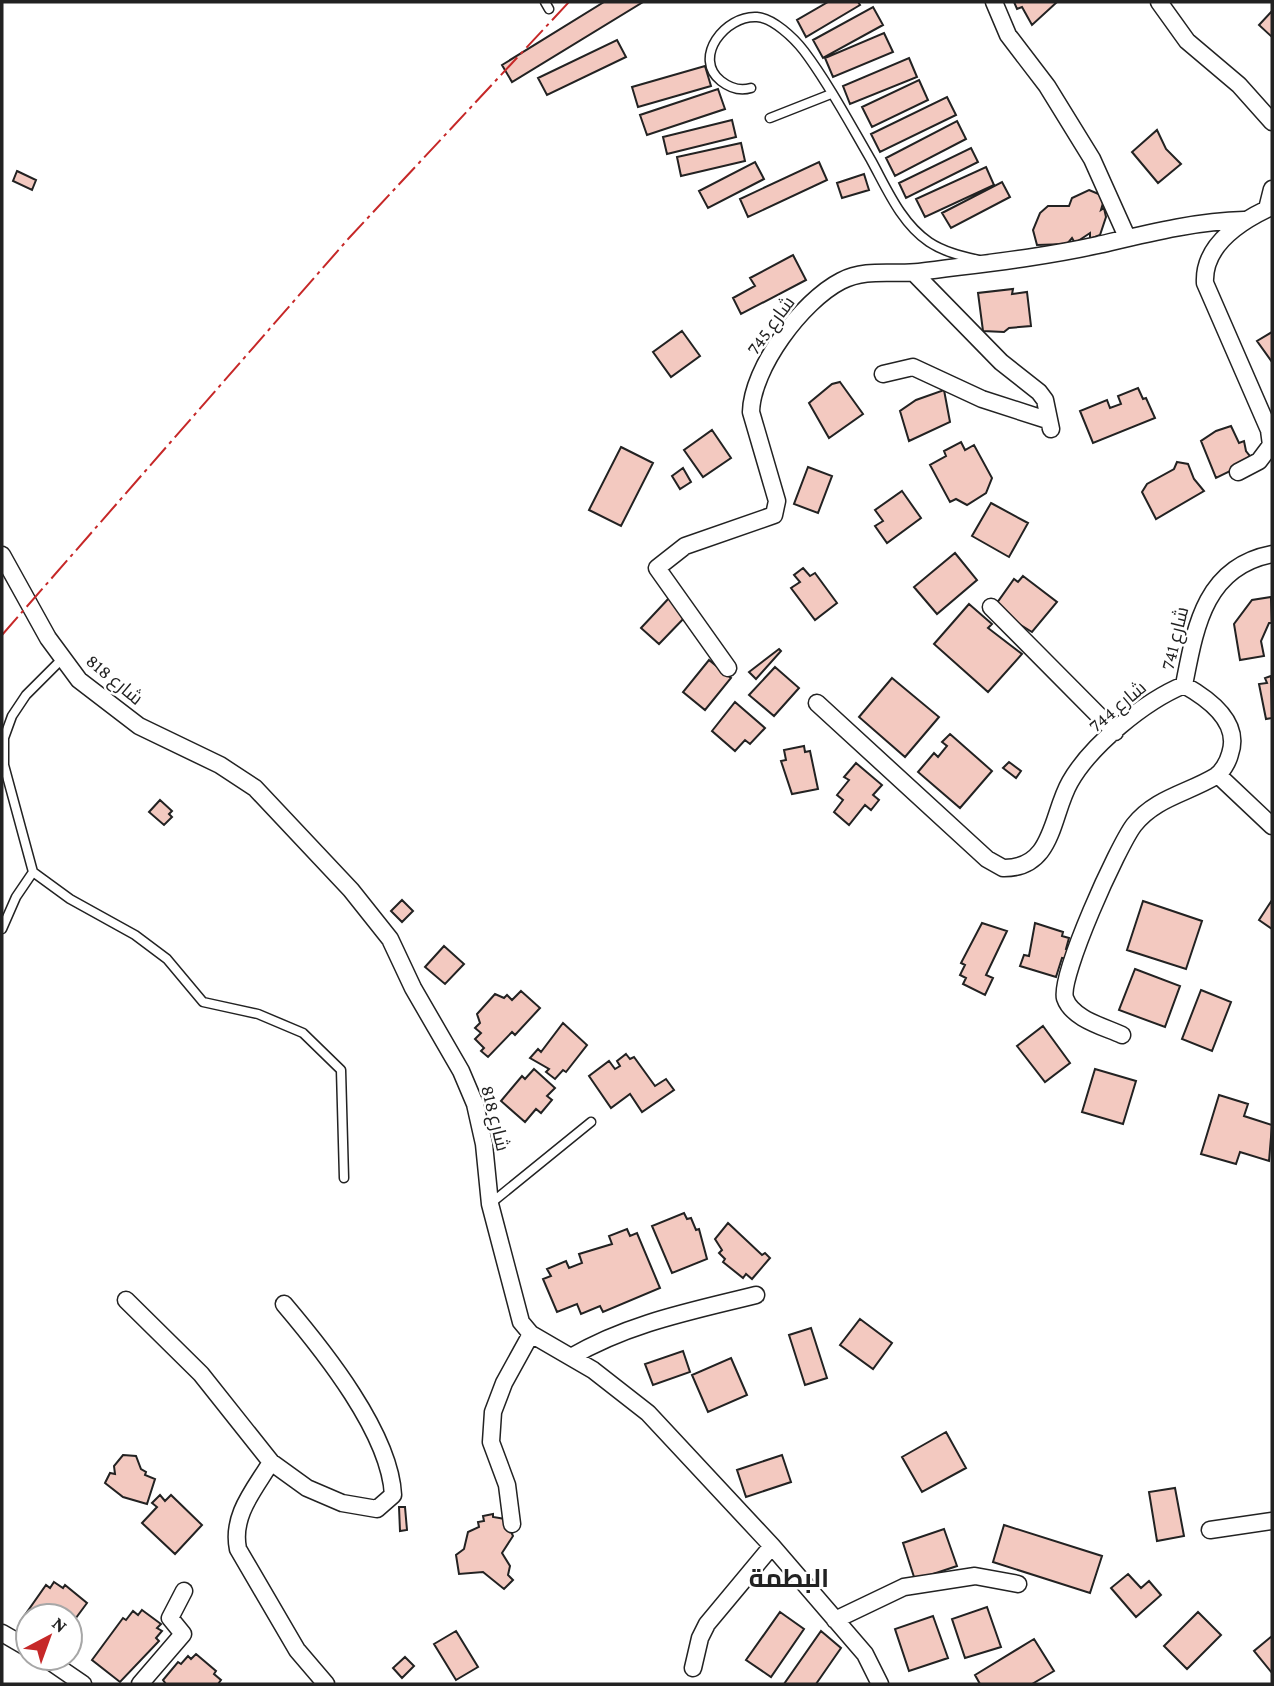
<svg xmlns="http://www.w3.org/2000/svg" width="1274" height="1686" font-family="'Crimson Pro',Cairo,serif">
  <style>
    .building { fill: #f3c9c0; stroke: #222; stroke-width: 2 }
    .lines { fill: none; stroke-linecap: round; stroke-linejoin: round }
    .service-casing { stroke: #222; stroke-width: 11 }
    .minor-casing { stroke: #222; stroke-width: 19 }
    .service { stroke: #fff; stroke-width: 8 }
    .minor { stroke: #fff; stroke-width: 16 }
    .power { stroke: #c62828; stroke-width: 2; stroke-dasharray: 24 5 3.5 5; stroke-linecap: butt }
    .labels { text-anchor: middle; stroke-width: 5; stroke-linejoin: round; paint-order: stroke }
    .street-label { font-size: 19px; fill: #222; stroke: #fff }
    .district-label { font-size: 26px; font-weight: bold; fill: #222; stroke: #fff }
  </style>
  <rect width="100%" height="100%" fill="#fff"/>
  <path class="building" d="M604 2H643L512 82 502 65Z
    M828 2H858L860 5 806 37 797 20Z
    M1014 2H1057L1032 25 1022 7 1017 9Z
    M873 7 883 25 823 58 813 40Z
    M1272 11V37L1259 25Z
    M884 33 893 52 833 77 825 58Z
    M617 40 626 57 547 95 538 78Z
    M909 58 917 77 850 104 843 86Z
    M705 66 711 86 638 107 632 87Z
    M919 80 928 100 872 127 862 107Z
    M718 89 725 109 647 135 640 115Z
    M947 97 956 115 880 152 871 134Z
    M732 120 736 137 667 154 663 137Z
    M957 121 966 139 895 176 886 158Z
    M1157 130 1166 149 1181 164 1158 183 1132 152Z
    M741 143 745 161 681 176 677 157Z
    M971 148 978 162 906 198 899 183Z
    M755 162 764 179 708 208 699 191Z
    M819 162 827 180 748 217 740 199Z
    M986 167 994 185 925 217 916 199Z
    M17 171 36 180 32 190 13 181Z
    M864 174 869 190 842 198 837 183Z
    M1002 182 1010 197 951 228 942 213Z
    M1089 190 1101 195 1103 203 1101 210 1104 208 1106 217 1100 235 1090 239V233L1075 243 1072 238 1067 244 1037 245 1033 230 1040 213 1048 206H1069L1072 198Z
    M793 255 806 280 741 314 733 298 755 286 750 278Z
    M1013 289 1012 294 1027 292 1031 326 1009 328 1004 332 983 331 978 293Z
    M682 331 700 356 671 377 653 352Z
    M1272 332V362L1257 341Z
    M840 382 863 414 829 438 809 403 832 384Z
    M1138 388 1143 399 1146 398 1155 418 1093 443 1080 411 1107 400 1110 408 1121 404 1118 396Z
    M944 390 950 422 909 441 900 411 916 400Z
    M1231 426 1239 443 1244 441 1246 451 1253 460 1216 478 1201 441 1216 431Z
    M712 430 731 458 703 477 684 450Z
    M961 442 965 450 974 445 992 478 986 493 967 505 956 499 950 502 930 465 946 456 944 451Z
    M621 447 653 463 621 526 589 510Z
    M1177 462 1188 464 1194 479 1204 491 1156 519 1142 492 1147 484 1174 469Z
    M808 467 832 476 818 513 794 504Z
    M683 468 691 482 680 489 672 476Z
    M902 491 921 518 887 543 875 526 883 521 875 510Z
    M991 503 1028 523 1009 557 972 536Z
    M955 553 977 580 937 614 914 587Z
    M803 568 810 576 815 573 837 603 815 620 791 588 800 582 794 575Z
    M1023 576 1057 602 1032 632 1001 613 997 603 1014 579 1018 582Z
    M670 597 688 614 659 644 641 628Z
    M1271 597 1272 623H1269L1261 641 1264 656 1240 660 1234 624 1252 600Z
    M969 604 992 624 988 628 1022 654 988 692 934 644Z
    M779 649 781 651 756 679 749 672Z
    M709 660 731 678 705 710 683 692Z
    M775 667 799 688 774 716 749 695Z
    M1271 676 1272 718 1266 719 1259 684 1267 683 1265 678Z
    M892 678 939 717 905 757 859 717Z
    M735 702 765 728 750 744 745 740 735 751 712 731Z
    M950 734 992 771 960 808 918 772 934 753 938 757 947 746 942 742Z
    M804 746 805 752 810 751 818 789 792 794 781 761 786 760 784 750Z
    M1009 762 1021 771 1016 778 1003 768Z
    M856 763 882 785 873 795 879 800 871 810 865 805 849 825 834 812 843 800 837 795 849 780 844 777Z
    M160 800 172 811 169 814 172 817 164 825 149 812Z
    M402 900 413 911 402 922 391 911Z
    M1272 900V929L1259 920Z
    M1143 901 1202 921 1186 969 1127 950Z
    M982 923 1007 931 986 975 993 978 985 995 963 984 966 978 960 975 965 965 961 963Z
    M1035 923 1063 932 1062 936 1069 938 1066 949 1070 950 1067 959 1062 958 1056 977 1020 966 1024 955 1029 956Z
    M444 946 464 964 445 984 425 967Z
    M1135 969 1180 986 1165 1027 1119 1010Z
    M1201 990 1231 1002 1212 1051 1182 1039Z
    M521 991 540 1008 515 1035 512 1032 488 1057 481 1051 484 1048 475 1039 481 1033 475 1028 480 1023 477 1014 495 994 504 998 507 995 512 1000Z
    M563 1023 587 1045 566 1072 563 1070 555 1079 546 1072 549 1069 530 1058 538 1049 541 1052Z
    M1043 1026 1070 1063 1045 1082 1017 1046Z
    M626 1054 630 1059 634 1057 655 1086 666 1079 674 1090 642 1112 630 1094 611 1108 589 1076 609 1061 615 1069 620 1066 617 1061Z
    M534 1069 555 1088 547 1096 552 1100 541 1113 536 1109 525 1122 501 1101 522 1076 525 1079Z
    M1095 1069 1136 1081 1123 1124 1082 1112Z
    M1219 1095 1248 1104 1244 1116 1272 1125 1269 1161 1240 1152 1236 1164 1201 1154Z
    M684 1213 687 1219 691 1218 696 1230 699 1229 707 1259 672 1273 652 1226Z
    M728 1223 762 1255 765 1253 770 1258 752 1279 746 1274 743 1278 723 1262 725 1259 719 1253 722 1250 715 1239Z
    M627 1229 630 1236 637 1233 660 1288 603 1312 600 1306 581 1314 577 1304 557 1312 543 1279 551 1276 547 1269 566 1261 569 1268 582 1263 579 1254 612 1244 609 1236Z
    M860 1319 892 1343 873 1369 840 1345Z
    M811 1328 827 1378 805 1385 789 1335Z
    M683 1351 690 1372 653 1385 645 1364Z
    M731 1358 747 1395 708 1412 692 1375Z
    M946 1432 966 1468 922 1492 902 1457Z
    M123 1455 136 1456 141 1469 146 1472 145 1475 155 1479 147 1504 123 1497 105 1483 110 1473 115 1474 114 1466Z
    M782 1455 791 1482 746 1497 737 1470Z
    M1175 1488 1184 1536 1157 1541 1149 1492Z
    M160 1495 165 1501 171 1495 202 1525 175 1554 142 1523 157 1507 152 1503Z
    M399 1507H405L407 1530 400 1531Z
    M493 1514V1517L505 1519 513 1536 502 1553 510 1566 508 1575 513 1580 504 1589 483 1572 459 1574 456 1555 464 1549 468 1532 479 1527 478 1522 484 1521 483 1516Z
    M1004 1525 1102 1556 1090 1593 993 1562Z
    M944 1529 957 1566 915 1580 903 1543Z
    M1128 1574 1141 1588 1149 1581 1161 1595 1136 1617 1111 1588Z
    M54 1582 63 1588 65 1585 87 1603 70 1626V1616H28V1634L24 1631 27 1627 20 1622 46 1585 50 1588Z
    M987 1607 1001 1647 965 1658 952 1619Z
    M142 1610 161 1624 157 1628 162 1631 156 1638 159 1641 120 1682 92 1660 123 1618 126 1620 133 1611 138 1615Z
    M780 1612 804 1629 771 1677 746 1660Z
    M1198 1612 1221 1635 1187 1669 1164 1646Z
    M933 1616 948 1658 909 1671 895 1629Z
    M456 1631 478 1667 456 1680 434 1644Z
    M821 1631 841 1648 816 1684H784Z
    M1272 1636V1673L1254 1651Z
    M1034 1639 1054 1671 1032 1684H980L975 1675Z
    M196 1654 216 1671 214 1674 221 1680 218 1684H166L163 1680 178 1662 181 1664 188 1656 191 1659Z
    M405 1657 414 1666 402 1678 393 1668Z"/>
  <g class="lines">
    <g class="service-casing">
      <path id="service" d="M545 2 549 9
        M751 88C741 91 730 88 721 81 692 58 725 15 757 17 773 18 794 38 804 51 829 84 850 124 871 160 887 189 901 223 929 242 944 252 962 256 979 260
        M770 118 831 94
        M62 659 26 695 12 716 4 738V765L33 872 70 899 135 935 167 959 203 1002 258 1014 303 1033 341 1070 344 1178
        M2 929 16 897 33 872
        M490 1204 591 1122"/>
    </g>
    <g class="minor-casing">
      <path id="minor" d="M994 2 1008 35 1047 86 1092 159 1127 237
        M1159 2 1187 41 1239 85 1272 122
        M914 273 1001 362 1039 392 1045 400 1051 429
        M883 374 913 367 982 399 1047 420
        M1238 472 1259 461 1271 445 1269 430 1205 283C1203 246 1238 223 1267 209L1272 189
        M2 555 48 638 79 680 139 726 220 765 255 788 351 890 390 939 413 988 461 1071 475 1104 484 1144 490 1204 521 1322 531 1334 593 1370 648 1413 772 1546 865 1654 880 1684
        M991 607 1115 732
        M728 668 657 568 685 546 774 515 777 501 751 412C752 368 802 301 841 281 866 268 893 275 919 272 979 264 1039 258 1098 245 1145 234 1196 221 1244 220
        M1184 685C1195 629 1204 567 1272 554
        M817 703 987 859 1003 868C1054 869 1051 815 1070 782 1091 745 1145 701 1184 685 1209 699 1241 722 1230 754 1228 762 1222 772 1216 776 1188 793 1155 798 1134 825 1118 846 1059 976 1065 998 1072 1019 1105 1027 1122 1035
        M1218 775 1272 826
        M126 1300 201 1374 271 1462 307 1488 342 1503 377 1509 393 1495C390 1433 323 1350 284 1304
        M571 1357C629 1323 692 1311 756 1295
        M271 1462C255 1489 231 1515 238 1549L297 1650 326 1684
        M512 1524 507 1485 491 1442 493 1412 504 1383 531 1334
        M1210 1530 1272 1521
        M835 1620 904 1587 975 1576 1018 1584
        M2 1633 28 1648
        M45 1658 83 1684
        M693 1668 700 1638 707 1624 772 1546
        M140 1684 183 1634 170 1618 184 1591"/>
    </g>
    <use href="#service" class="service"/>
    <use href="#minor" class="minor"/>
    <path class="power" d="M2 635 349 238 569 2"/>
  </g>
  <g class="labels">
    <g class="street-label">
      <text transform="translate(770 325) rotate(-54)" y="7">شارع 745</text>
      <text transform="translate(1174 638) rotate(-76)" y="7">شارع 741</text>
      <text transform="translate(115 679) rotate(40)" y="7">شارع 818</text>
      <text transform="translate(1117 706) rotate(-40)" y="7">شارع 744</text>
      <text transform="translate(496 1118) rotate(76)" y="7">شارع 818</text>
    </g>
    <g class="district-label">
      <text x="789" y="1587">البطمة</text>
    </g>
  </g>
  <rect width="1274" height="1686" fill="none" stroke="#222222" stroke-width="7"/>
  <g transform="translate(49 1637) rotate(41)"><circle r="33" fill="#ffffff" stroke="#a7a7a7" stroke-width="2"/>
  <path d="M0-5L12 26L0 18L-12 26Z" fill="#c62828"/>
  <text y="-10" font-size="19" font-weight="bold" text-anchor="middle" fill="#222222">N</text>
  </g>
</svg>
